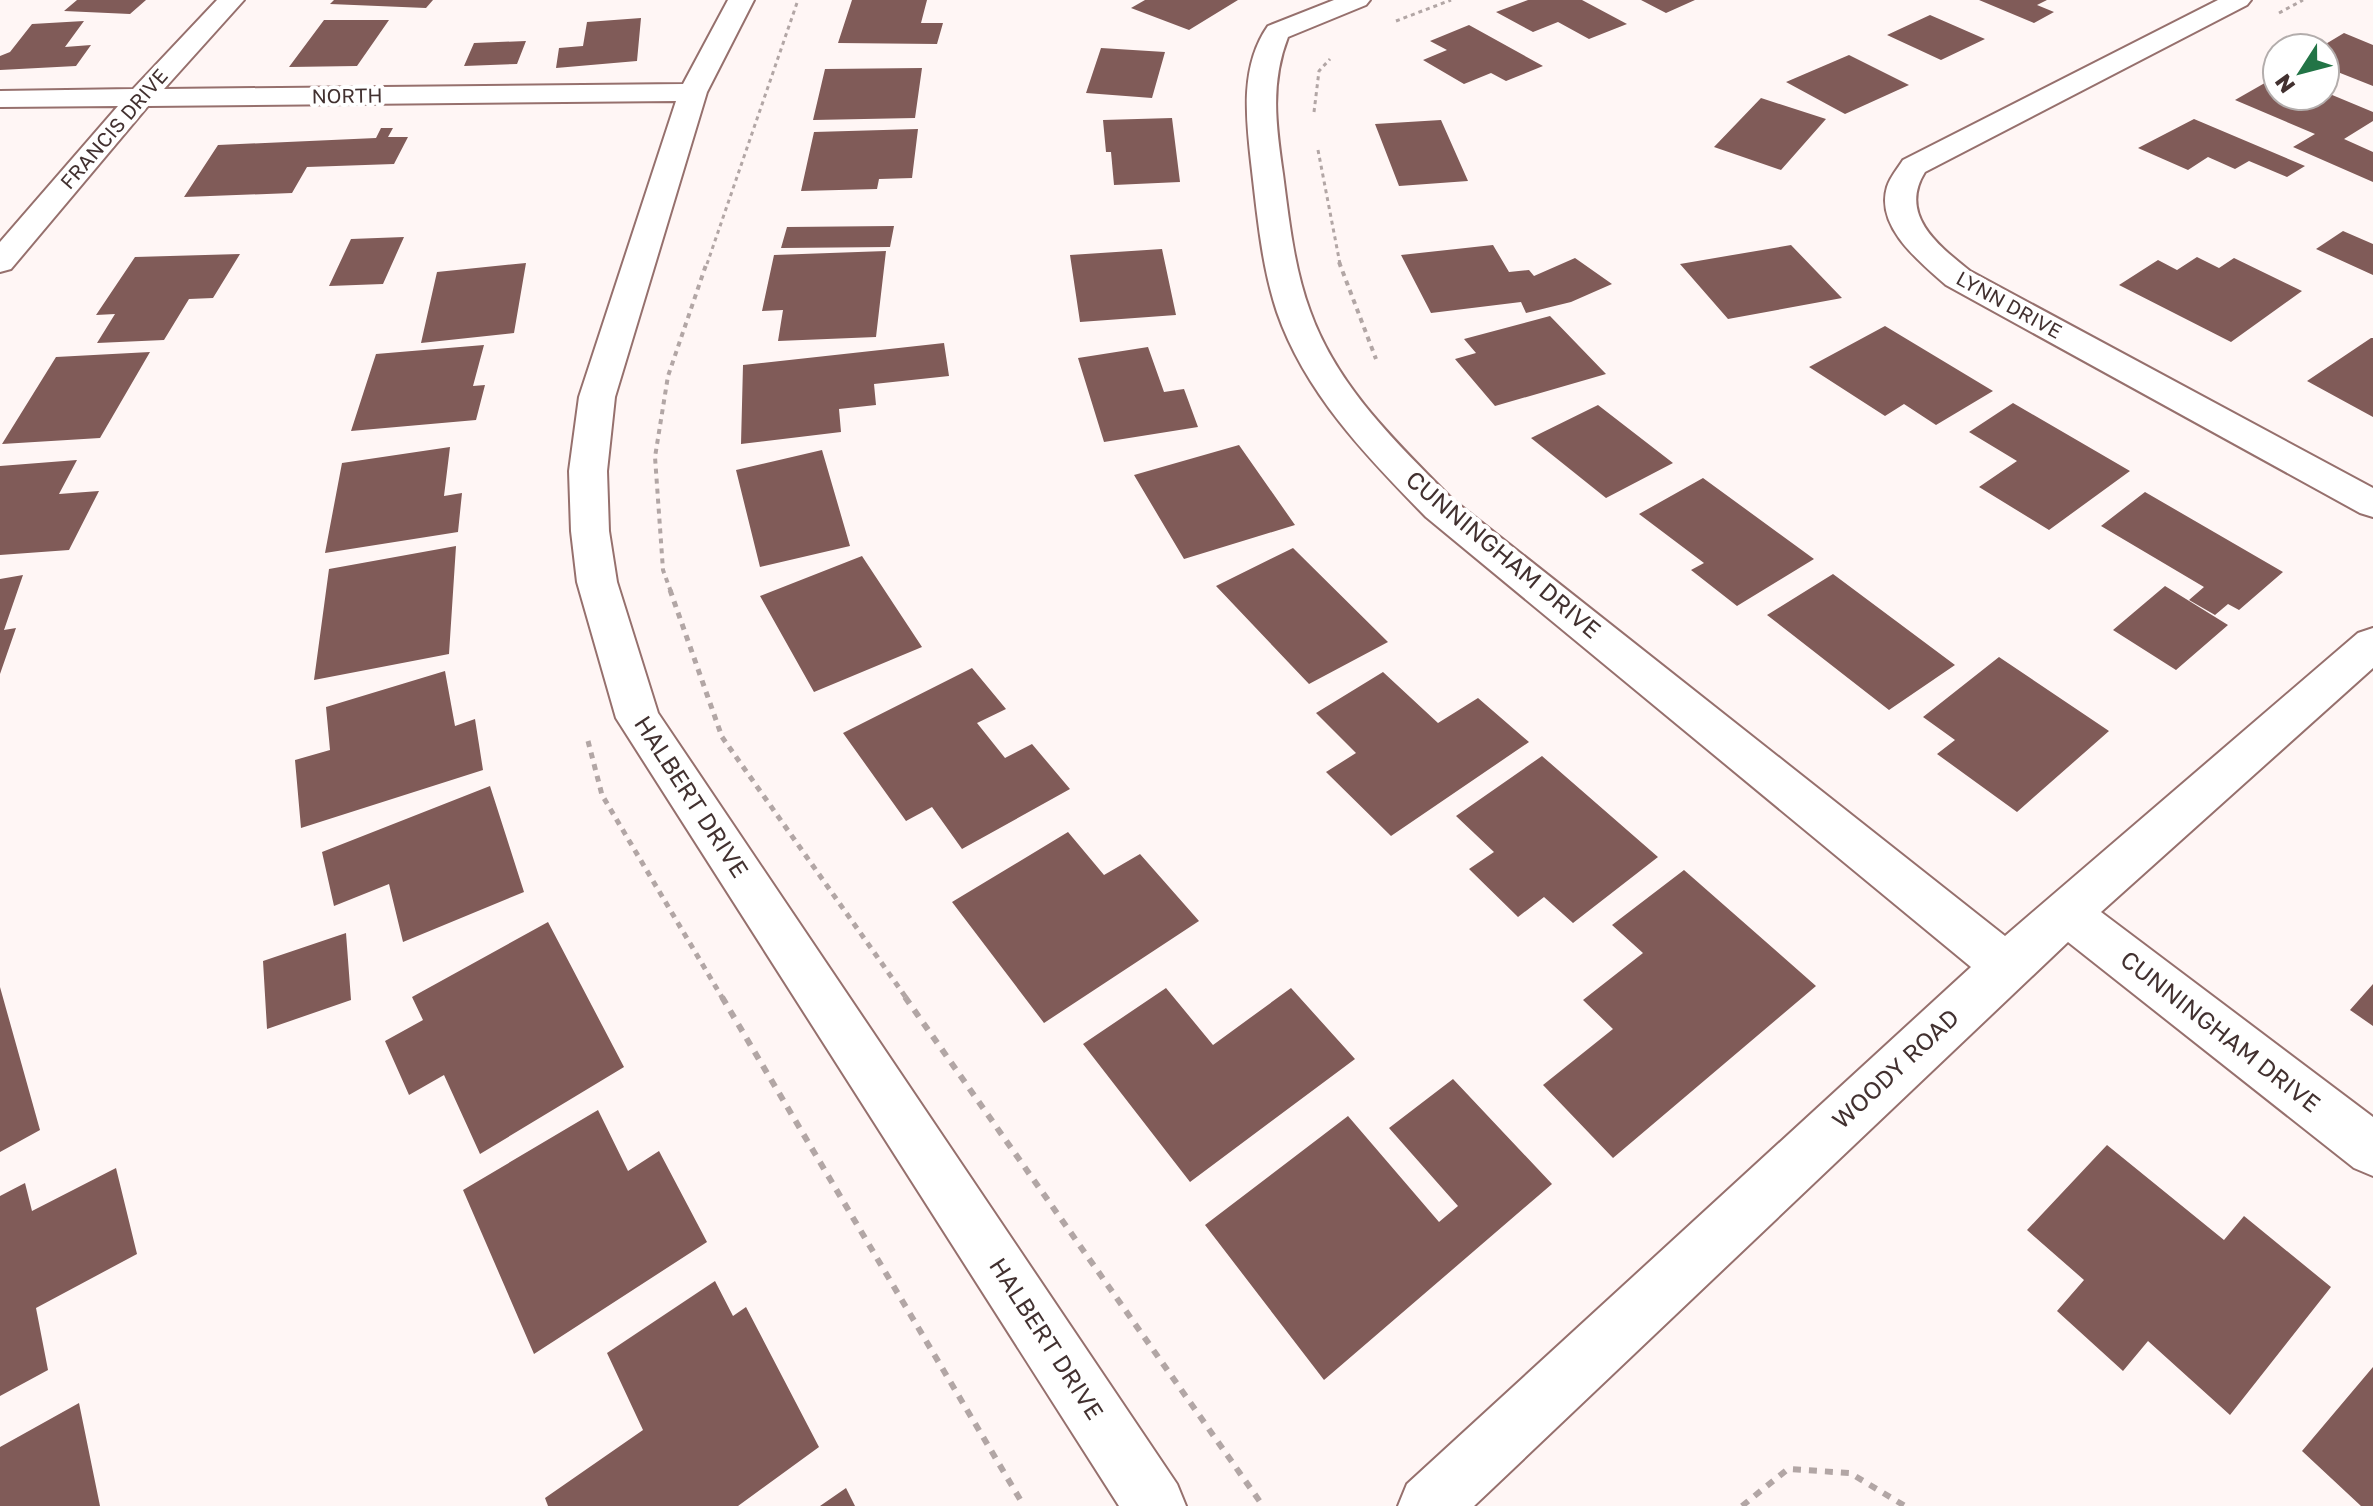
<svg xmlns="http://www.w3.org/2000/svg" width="2373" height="1506" font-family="'Golos Text',sans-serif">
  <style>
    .building { fill: #805b58 }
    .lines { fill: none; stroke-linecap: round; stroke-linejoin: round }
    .minor-casing { stroke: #96706d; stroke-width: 4 }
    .path-far3 { stroke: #b2a6a5; stroke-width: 3; stroke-dasharray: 4 4; stroke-linecap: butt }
    .path-far2 { stroke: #b2a6a5; stroke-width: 4; stroke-dasharray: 5 5; stroke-linecap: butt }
    .path-far1 { stroke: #b2a6a5; stroke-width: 5; stroke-dasharray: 6 6; stroke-linecap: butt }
    .path { stroke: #b2a6a5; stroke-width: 6; stroke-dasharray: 8 8; stroke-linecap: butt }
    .minor { fill: #fff; fill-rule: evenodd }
    .labels { text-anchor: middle; stroke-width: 8; stroke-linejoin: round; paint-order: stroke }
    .far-street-label { font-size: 20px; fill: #423130; stroke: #fff }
    .street-label { font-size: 24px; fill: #423130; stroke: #fff }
  </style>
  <rect width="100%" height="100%" fill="#fff6f5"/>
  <path class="building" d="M77 0H146L130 14 64 11Z
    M334 0H433L426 8 330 4Z
    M852 0H927L921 23H943L937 44 838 43Z
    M1145 0H1238L1189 30 1131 8Z
    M1528 0H1582L1627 24 1589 39 1558 22 1533 32 1496 12Z
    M1641 0H1695L1666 13Z
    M1979 0H2047L2037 5 2054 12 2034 23Z
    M1930 15 1985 39 1941 60 1887 35Z
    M641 18 637 61 556 68 559 48 583 46 587 22Z
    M324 20H389L357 66 289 67Z
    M84 21 65 47 91 45 76 66 0 70V56L10 52 32 24Z
    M1469 25 1543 66 1506 81 1491 73 1464 84 1423 60 1447 50 1430 41Z
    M2344 33 2373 45V86L2325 67V48H2319Z
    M526 41 517 64 464 66 474 43Z
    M1101 48 1165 52 1152 98 1086 93Z
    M1849 55 1909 85 1845 114 1786 82Z
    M922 68 915 118 813 120 825 69Z
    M2277 76V96H2325V92L2373 112V121L2344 139 2373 152V182L2293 147 2315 134 2235 100Z
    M1761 98 1826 119 1781 170 1714 147Z
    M1172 118 1180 182 1114 185 1111 152H1106L1103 120Z
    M2194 119 2305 166 2287 177 2249 161 2235 169 2208 157 2188 170 2138 148Z
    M1441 120 1468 181 1399 186 1375 124Z
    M381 128H393L388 137H408L394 164 307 167 292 193 184 197 218 145 376 138Z
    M918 129 912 178 879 179 877 189 801 191 814 132Z
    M894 226 890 247 781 248 787 227Z
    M2343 231 2373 244V275L2316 249Z
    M404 237 383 284 329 286 351 239Z
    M1493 245 1509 272 1529 270 1534 276 1575 258 1612 284 1571 302 1526 313 1521 302 1431 313 1401 255Z
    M1791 245 1842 298 1728 319 1680 264Z
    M1162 249 1176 315 1080 322 1070 255Z
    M886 251 876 337 778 341 783 310 762 311 774 255Z
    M240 254 213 298 189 299 164 340 97 343 115 314 96 315 135 257Z
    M2197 257 2219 268 2234 258 2302 291 2231 342 2119 285 2158 260 2177 270Z
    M526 263 514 333 421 343 437 272Z
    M1550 316 1606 374 1495 406 1455 359 1476 353 1464 339Z
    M1885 326 1993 391 1936 425 1904 404 1885 416 1809 367Z
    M2371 338H2373V417L2307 381Z
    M944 343 949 376 874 384 876 405 839 409 841 432 741 444 743 365Z
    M484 345 473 386 485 385 476 420 351 431 376 354Z
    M1148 347 1164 392 1184 389 1198 427 1104 442 1078 358Z
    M150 352 100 438 2 444 56 357Z
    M2013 403 2130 471 2049 530 1979 487 2017 461 1969 432Z
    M1598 405 1673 463 1606 498 1531 438Z
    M1239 445 1295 525 1184 559 1134 475Z
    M450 447 444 496 462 493 458 532 325 553 342 463Z
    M822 450 850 546 760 567 736 470Z
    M77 460 59 494 99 491 69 550 0 555V466Z
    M1703 478 1814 559 1737 606 1691 570 1704 563 1639 514Z
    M2145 492 2283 572 2239 610 2228 604 2215 615 2189 600 2204 587 2101 526Z
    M456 546 449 654 314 680 329 569Z
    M1293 548 1388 642 1309 684 1216 586Z
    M862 556 922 647 814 692 760 596Z
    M1833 574 1955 665 1889 710 1767 615Z
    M23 575 4 630 16 628 0 674V579Z
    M2165 586 2228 625 2176 670 2113 630Z
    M1999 657 2109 731 2017 812 1937 754 1955 740 1923 717Z
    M972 668 1006 709 977 723 1005 758 1032 744 1070 789 962 849 932 807 906 821 843 733Z
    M445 671 455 726 475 719 483 770 301 828 295 760 330 750 326 707Z
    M1383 672 1438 723 1478 698 1529 742 1391 836 1326 772 1356 753 1316 713Z
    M1542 756 1658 857 1573 923 1544 897 1518 917 1469 869 1494 852 1456 816Z
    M490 786 524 892 403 942 389 884 334 906 322 852Z
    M1068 832 1104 875 1140 854 1199 921 1044 1023 952 902Z
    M1684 870 1816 986 1613 1158 1543 1085 1613 1029 1583 1000 1643 953 1612 925Z
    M548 922 624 1067 480 1154 444 1075 409 1095 385 1041 423 1020 412 997Z
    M346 933 351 1000 267 1029 263 961Z
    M2373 984V1026L2350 1010Z
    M0 987 40 1130 0 1152Z
    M1166 988 1213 1045 1291 988 1355 1059 1190 1182 1083 1044Z
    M1453 1079 1552 1184 1324 1380 1205 1225 1348 1116 1439 1222 1458 1206 1389 1128Z
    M598 1110 628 1171 659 1151 707 1242 534 1354 463 1190Z
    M2107 1145 2224 1240 2244 1216 2331 1287 2230 1415 2148 1341 2123 1371 2057 1311 2084 1280 2027 1230Z
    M116 1168 137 1254 36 1308 48 1370 0 1396V1196L25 1183 32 1211Z
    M715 1281 733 1316 746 1307 819 1447 738 1506H548L545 1498 643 1430 607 1353Z
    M2373 1367V1506H2361L2302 1451Z
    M79 1403 100 1506H0V1447Z
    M846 1488 855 1506H820Z"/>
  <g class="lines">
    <g class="minor-casing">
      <path id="minor" d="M217 0H244L164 89 683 84 728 0H754L707 92 615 397 607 471 609 531 617 582 658 713 1177 1484 1186 1506H1119L616 718 577 582 571 531 569 471 579 397 676 101 148 106 11 269 0 272V242L118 106 0 107V91L133 89Z
        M1334 0H1370L1366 5 1288 37C1270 83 1276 126 1283 174 1289 220 1294 268 1310 311 1337 387 1397 443 1452 499L2005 936 2358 633 2373 628V668L2101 912 2373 1117V1176L2354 1168 2068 942 1474 1506H1398L1407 1484 1971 967 1426 517C1367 457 1305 393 1277 312 1261 264 1257 212 1251 162 1246 117 1240 66 1268 26Z
        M2218 0H2251L2247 5 1925 172C1898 215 1939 246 1970 271L2373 488V517L2360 513 1946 285C1920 262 1875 227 1887 187 1890 177 1898 168 1903 160Z"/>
    </g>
    <path class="path-far3" d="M2279 13 2303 0
      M1396 21 1451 0
      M1314 112 1319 71 1330 59
      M1318 150 1340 264
      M707 264 798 0"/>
    <path class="path-far2" d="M1339 262 1376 359
      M671 592 663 570 655 457 668 376 707 262"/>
    <path class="path-far1" d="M670 590 722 737 907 999
      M588 741 602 795 723 999"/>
    <path class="path" d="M722 997 1024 1506
      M905 997 1263 1506
      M1742 1506 1788 1469 1850 1473 1905 1506"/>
    <use href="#minor" class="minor"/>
  </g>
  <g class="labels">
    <g class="far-street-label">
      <text transform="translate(347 96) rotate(-1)" y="7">NORTH</text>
      <text transform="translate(114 129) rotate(-49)" y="7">FRANCIS DRIVE</text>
      <text transform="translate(2009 305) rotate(29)" y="7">LYNN DRIVE</text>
    </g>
    <g class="street-label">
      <text transform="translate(1503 555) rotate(40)" y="8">CUNNINGHAM DRIVE</text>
      <text transform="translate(691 797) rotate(57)" y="8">HALBERT DRIVE</text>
      <text transform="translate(2220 1032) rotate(38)" y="8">CUNNINGHAM DRIVE</text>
      <text transform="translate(1896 1069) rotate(-43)" y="8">WOODY ROAD</text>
      <text transform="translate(1046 1339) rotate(57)" y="8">HALBERT DRIVE</text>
    </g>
  </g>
  <g transform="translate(2301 72) rotate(234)"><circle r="38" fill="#ffffff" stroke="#b3adac" stroke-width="2"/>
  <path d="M0-6L14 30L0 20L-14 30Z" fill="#227446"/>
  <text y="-12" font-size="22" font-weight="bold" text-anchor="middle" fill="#423130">N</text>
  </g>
</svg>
